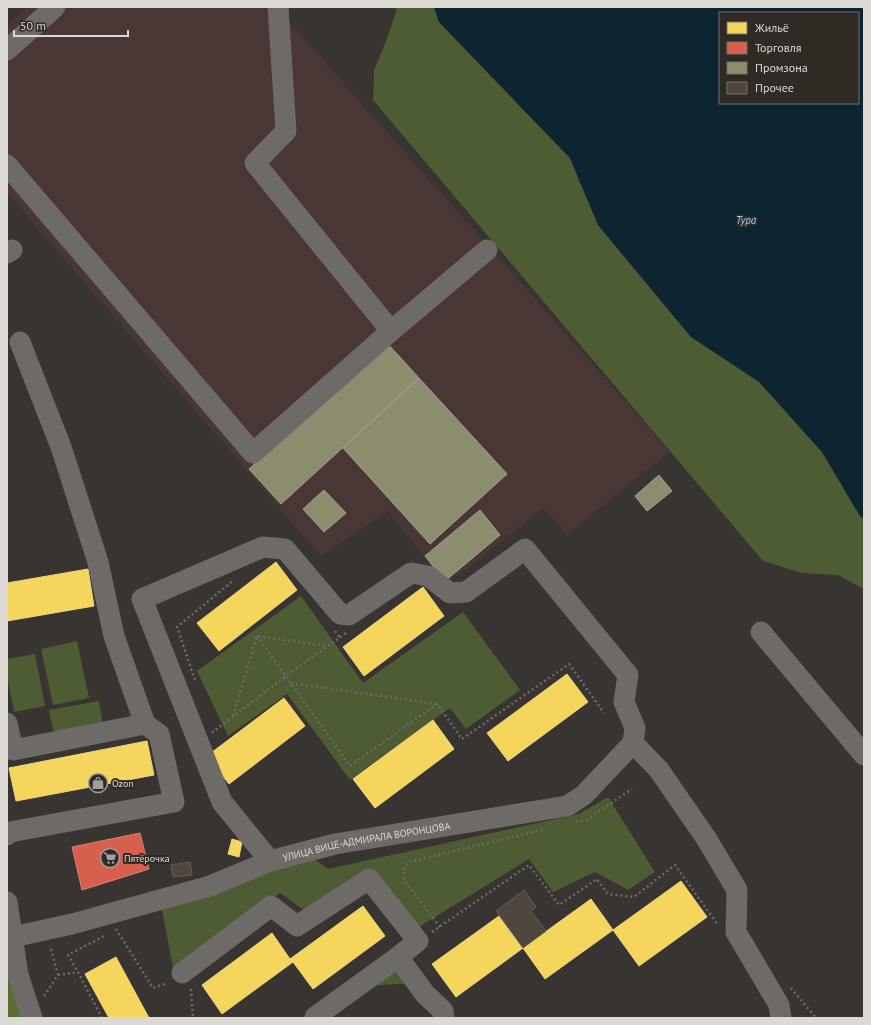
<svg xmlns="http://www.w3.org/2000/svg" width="871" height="1025" font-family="'PT Sans',sans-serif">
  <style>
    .industrial { fill: #483734 }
    .green { fill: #4e5c34 }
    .forest { fill: #5a6d2f }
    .water { fill: #0c2530; fill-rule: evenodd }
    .homes { fill: #f6d55c; stroke: #eed680 }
    .shops { fill: #d6604d; stroke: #d88476 }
    .industry { fill: #8c8c6e; stroke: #a4a38d }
    .building { fill: #4f473d; stroke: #615f5c }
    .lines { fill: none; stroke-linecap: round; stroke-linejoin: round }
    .path { stroke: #6d6a68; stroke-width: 2.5; stroke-dasharray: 2 3; stroke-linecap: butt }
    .minor { stroke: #6d6a67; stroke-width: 21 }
    .labels { text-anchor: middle; stroke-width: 4; stroke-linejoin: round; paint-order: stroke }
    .poi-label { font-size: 10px; fill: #ddd9d5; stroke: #302a24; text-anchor: start }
    .street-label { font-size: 10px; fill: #ddd9d5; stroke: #302a24 }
    .water-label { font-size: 11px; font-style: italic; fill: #95d4f5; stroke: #302a24 }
  </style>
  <rect width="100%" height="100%" fill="#373431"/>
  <path class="industrial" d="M27 7H276L670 451 567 535 544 508 446 585 388 511 321 556 7 193V26Z"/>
  <path class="green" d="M396 7H434L439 22 570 158 598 225 691 337 759 381 822 452 860 516 864 519V589L838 575 802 573 763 561 373 100 374 70 386 41 396 12Z
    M301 596 363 683 463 612 520 690 466 729 450 708 350 780 287 694 228 736 197 671Z
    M77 641 89 698 53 705 41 649Z
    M35 654 45 706 14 712 7 675V659Z
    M99 701 103 726 54 735 49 710Z
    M608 797 655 872 628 890 595 872 553 892 529 859 414 930 370 874 304 910 280 893 174 973 162 910 310 856 328 869 579 814Z
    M394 970 411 983 368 986Z"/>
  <path class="forest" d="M7 937 28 1018H7Z"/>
  <path class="water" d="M434 7H864V519L860 516 822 452 759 382 691 337 598 225 570 158 439 22ZM720 13H858V103H720Z"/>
  <path class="homes" d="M276 562 297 590 219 651 197 623Z
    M88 569 94 606 7 621V583Z
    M423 587 444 616 364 676 343 647Z
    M567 674 588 702 508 761 487 733Z
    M284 698 305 726 229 784 207 756Z
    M433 720 454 749 375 808 353 779Z
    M147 741 154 775 16 801 9 768Z
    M232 839 242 842 239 857 228 854Z
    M681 881 707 917 639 966 613 930 545 979 523 948 591 899 613 930Z
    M363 906 385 936 313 989 293 962 222 1014 202 985 272 933 290 959Z
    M499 916 523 948 456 997 432 964Z
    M116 957 149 1018H109L85 974Z"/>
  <path class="shops" d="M140 833 149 869 82 890 72 847Z"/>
  <path class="industry" d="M387 343 419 378 281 504 249 469Z
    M419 378 507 474 430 544 343 448Z
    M659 475 672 491 647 511 635 496Z
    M324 490 346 513 324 532 303 509Z
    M480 510 500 535 445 581 425 556Z"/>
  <path class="building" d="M190 862 192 875 173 877 171 865Z
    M524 890 536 907 531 911 546 931 523 948 496 911Z"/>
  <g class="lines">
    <path class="path" d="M335 631 340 638
      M257 636 350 766 437 704 462 739 569 664 604 713
      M195 680 177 627 234 580
      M291 683 437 704
      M233 716 257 636 328 646
      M212 731 213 732 286 676 346 633
      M576 822 586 820 632 789
      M440 927 404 880 403 870 408 862 546 829
      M116 929 153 988 167 983
      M432 932 529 865 559 905 597 879 608 894 634 897 675 865 718 925
      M58 975 78 972
      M791 988 816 1018
      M191 989 193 1018
      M44 996 58 975 50 946
      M102 1018 78 972 68 955 106 935"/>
    <g class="minor">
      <path d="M278 7 286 131 255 163 391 331"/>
      <path d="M7 50 55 7"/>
      <path d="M7 165 253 453 391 331 487 250"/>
      <path d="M7 253 12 250"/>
      <path d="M20 342 61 447 98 562 114 636 145 724"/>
      <path d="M761 632 864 755"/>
      <path d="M7 723 13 750 145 724 159 734 174 802 10 832 7 835"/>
      <path d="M633 743 659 770 706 838 737 890 736 932 779 1005 781 1018"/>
      <path d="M7 902 18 975 32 1018"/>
      <path id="s1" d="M13 937 72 924 210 886 270 861 335 844 567 806 584 795 633 743 635 728 624 702 628 675 525 549 466 592 450 593 428 576 411 573 349 615 340 614 285 549 263 547 142 599 222 802 270 861"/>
      <path d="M398 957 425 994 443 1011 444 1018"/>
      <path d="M182 973 271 906 297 926 369 879 418 941 398 957 315 1017"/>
    </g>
  </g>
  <defs>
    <g id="shop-ring" transform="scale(1)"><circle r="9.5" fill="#302a24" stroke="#a39f9c" stroke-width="1.5"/><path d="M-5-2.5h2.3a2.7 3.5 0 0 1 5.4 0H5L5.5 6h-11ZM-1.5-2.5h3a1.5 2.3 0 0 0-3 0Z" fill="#a39f9c"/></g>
    <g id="supermarket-ring" transform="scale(1)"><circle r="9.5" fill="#302a24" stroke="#a39f9c" stroke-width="1.5"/><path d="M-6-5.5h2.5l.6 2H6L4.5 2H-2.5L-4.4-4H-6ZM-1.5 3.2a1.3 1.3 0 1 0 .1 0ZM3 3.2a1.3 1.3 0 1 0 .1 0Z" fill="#a39f9c"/></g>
  </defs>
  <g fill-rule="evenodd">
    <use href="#shop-ring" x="98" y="783"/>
    <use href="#supermarket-ring" x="110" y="858"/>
  </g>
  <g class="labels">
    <g class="poi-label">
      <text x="112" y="787">Ozon</text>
      <text x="124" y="862">Пятёрочка</text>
    </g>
    <g class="street-label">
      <text dy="4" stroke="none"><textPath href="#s1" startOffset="367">УЛИЦА ВИЦЕ-АДМИРАЛА ВОРОНЦОВА</textPath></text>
    </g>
    <g class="water-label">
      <text x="746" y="224">Тура</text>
    </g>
  </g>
  <rect width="871" height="1025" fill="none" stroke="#ddd9d5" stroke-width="16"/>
  <rect x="719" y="12" width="140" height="92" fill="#302a24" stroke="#75706b"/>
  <rect x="727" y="22" width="20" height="12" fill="#f6d55c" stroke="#75706b"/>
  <text x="755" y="32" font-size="12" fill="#ddd9d5">Жильё</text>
  <rect x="727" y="42" width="20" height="12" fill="#d6604d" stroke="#75706b"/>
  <text x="755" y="52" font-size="12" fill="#ddd9d5">Торговля</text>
  <rect x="727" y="62" width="20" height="12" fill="#8c8c6e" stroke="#75706b"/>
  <text x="755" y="72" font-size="12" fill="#ddd9d5">Промзона</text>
  <rect x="727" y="82" width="20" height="12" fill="#4f473d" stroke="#75706b"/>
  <text x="755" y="92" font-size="12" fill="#ddd9d5">Прочее</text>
  <path d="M14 30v6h114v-6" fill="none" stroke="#ddd9d5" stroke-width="2"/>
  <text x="20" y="30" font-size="12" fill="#ddd9d5" stroke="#302a24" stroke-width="3" paint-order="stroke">50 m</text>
</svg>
